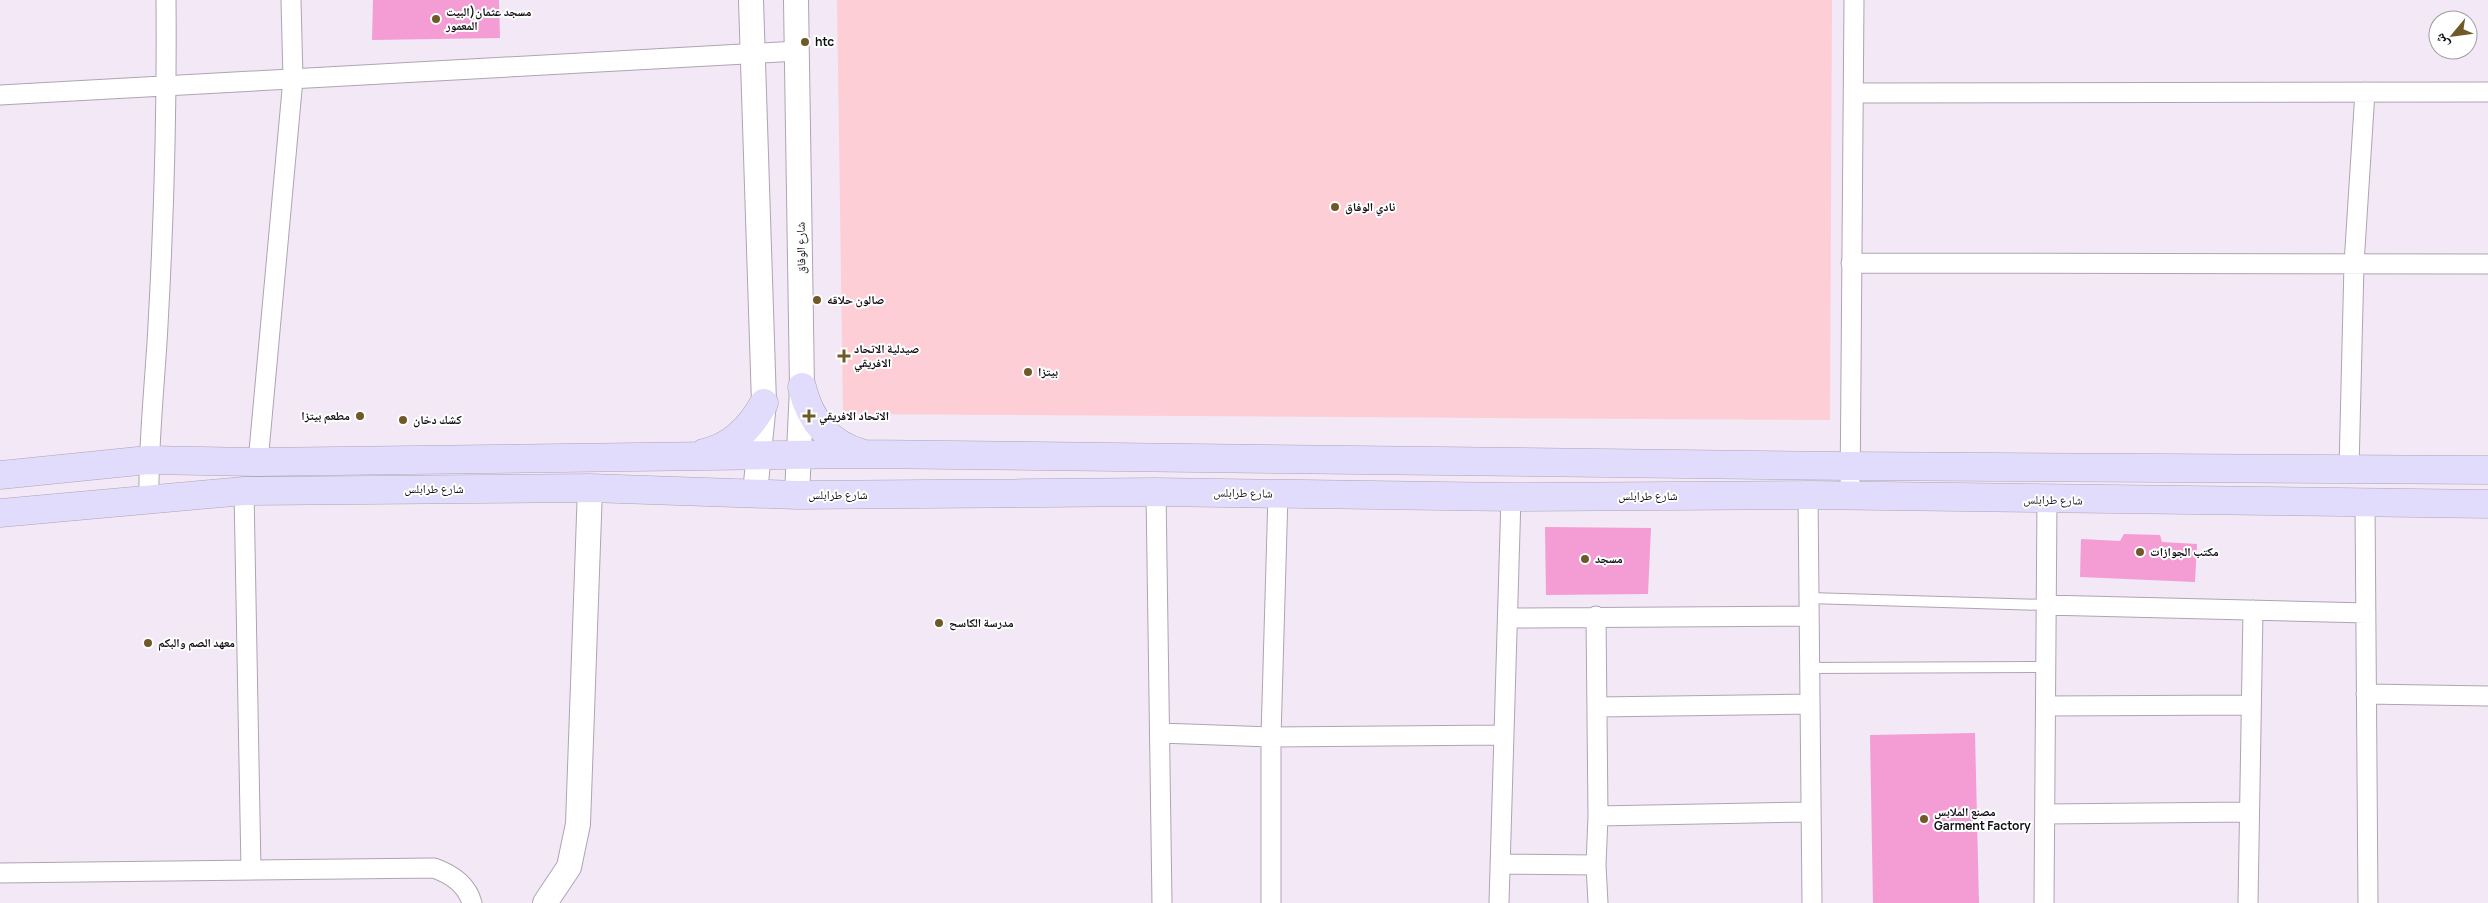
<svg xmlns="http://www.w3.org/2000/svg" width="2488" height="903" font-family="Manrope,'Noto Naskh Arabic',sans-serif">
  <style>
    .green { fill: #fdced5 }
    .building { fill: #f49cd4 }
    .lines { fill: none; stroke-linecap: round; stroke-linejoin: round }
    .service-casing { stroke: #aea4b2; stroke-width: 12 }
    .minor-casing { stroke: #aea4b2; stroke-width: 21 }
    .tertiary-casing { stroke: #aea4b2; stroke-width: 26 }
    .secondary-casing { stroke: #aea4b2; stroke-width: 29 }
    .service { stroke: #fff; stroke-width: 10 }
    .minor { stroke: #fff; stroke-width: 19 }
    .tertiary { stroke: #fff; stroke-width: 24 }
    .secondary { stroke: #e1dbfc; stroke-width: 28 }
    .poi-dot { fill: #6f5928; stroke: #fff; stroke-width: 2 }
    .labels { text-anchor: middle; stroke-width: 4; stroke-linejoin: round; paint-order: stroke }
    .poi-label { font-size: 12px; font-weight: bold; fill: #110e13; stroke: #fff; text-anchor: start }
    .street-label { font-size: 12px; fill: #110e13; stroke: #fff }
  </style>
  <rect width="100%" height="100%" fill="#f2e8f6"/>
  <path class="green" d="M837 0H1832L1830 420 843 414Z"/>
  <path class="building" d="M373 0H499L500 38 372 40Z
    M1545 527 1651 528 1648 594 1546 595Z
    M2124 534 2160 535 2162 542 2197 544 2195 582 2080 577 2081 539 2120 541Z
    M1975 733 1979 903H1873L1870 735Z"/>
  <g class="lines">
    <g class="service-casing">
      <path id="service" d="M1809 598 2045 605
        M1810 668 2045 667"/>
    </g>
    <g class="minor-casing">
      <path id="minor" d="M1855 93 2488 92
        M0 95 798 51
        M1851 263 2488 264
        M258 462 293 79 291 0
        M2349 469 2354 264 2365 92
        M244 491 251 870
        M1156 492 1162 903
        M1808 495 1812 903
        M1850 496 1854 0
        M149 499C148 441 155 384 158 325 164 217 167 108 166 0
        M2365 503 2368 903
        M2045 605 2366 613
        M1596 616 1598 816 1596 865 1598 903
        M1508 618 1809 616
        M2366 694 2488 696
        M2046 706 2251 705
        M1597 707 1810 704
        M1160 733 1271 737 1504 735
        M2045 814 2248 812
        M1598 816 1811 812
        M1500 864 1596 865
        M0 873 434 868C451 874 467 885 472 903
        M1271 903V737L1278 494
        M1499 903 1511 497
        M2044 903 2047 500
        M2248 903 2253 610"/>
    </g>
    <g class="tertiary-casing">
      <path id="tertiary" d="M751 0 764 403 755 493
        M796 0 802 387 797 495
        M545 903 569 867 578 824 590 488"/>
    </g>
    <g class="secondary-casing">
      <path id="secondary" d="M802 387C810 420 828 443 861 453
        M704 453C732 447 751 427 764 403
        M0 475 148 460 258 462 865 454 1849 466 2488 470
        M0 513 244 491 590 488 797 495 1156 492 1511 497 1808 495 2488 504"/>
    </g>
    <use href="#service" class="service"/>
    <use href="#minor" class="minor"/>
    <use href="#tertiary" class="tertiary"/>
    <use href="#secondary" class="secondary"/>
  </g>
  <g class="poi-dot">
    <circle cx="436" cy="19" r="5"/>
    <circle cx="805" cy="42" r="5"/>
    <circle cx="1335" cy="207" r="5"/>
    <circle cx="817" cy="300" r="5"/>
    <path d="M841.5 348.5h5v5h5v5h-5v5h-5v-5h-5v-5h5z"/>
    <circle cx="1028" cy="372" r="5"/>
    <circle cx="360" cy="416" r="5"/>
    <path d="M806.5 408.5h5v5h5v5h-5v5h-5v-5h-5v-5h5z"/>
    <circle cx="403" cy="420" r="5"/>
    <circle cx="2140" cy="552" r="5"/>
    <circle cx="1585" cy="559" r="5"/>
    <circle cx="939" cy="623" r="5"/>
    <circle cx="148" cy="643" r="5"/>
    <circle cx="1924" cy="819" r="5"/>
  </g>
  <g class="labels">
    <g class="poi-label">
      <text x="446" y="16">مسجد عثمان(البيت<tspan x="446" dy="14">المعمور</tspan></text>
      <text x="815" y="46">htc</text>
      <text x="1345" y="211">نادي الوفاق</text>
      <text x="827" y="304">صالون حلاقه</text>
      <text x="854" y="353">صيدلية الاتحاد<tspan x="854" dy="14">الافريقي</tspan></text>
      <text x="1038" y="376">بيتزا</text>
      <text x="350" y="420" text-anchor="end">مطعم بيتزا</text>
      <text x="819" y="420">الاتحاد الافريقي</text>
      <text x="413" y="424">كشك دخان</text>
      <text x="2150" y="556">مكتب الجوازات</text>
      <text x="1595" y="563">مسجد</text>
      <text x="949" y="627">مدرسة الكاسح</text>
      <text x="158" y="647">معهد الصم والبكم</text>
      <text x="1934" y="816">مصنع الملابس<tspan x="1934" dy="14">Garment Factory</tspan></text>
    </g>
    <g class="street-label">
      <text transform="translate(801 248) rotate(-91)" y="4">شارع الوفاق</text>
      <text x="434" y="493">شارع طرابلس</text>
      <text transform="translate(1243 493) rotate(1)" y="4">شارع طرابلس</text>
      <text x="838" y="499">شارع طرابلس</text>
      <text x="1648" y="500">شارع طرابلس</text>
      <text transform="translate(2053 500) rotate(1)" y="4">شارع طرابلس</text>
    </g>
  </g>
  <g transform="translate(2453 35) rotate(241)"><circle r="24" fill="#ffffff" stroke="#a09fa1"/>
  <path d="M0-4L9 19L0 12L-9 19Z" fill="#6f5928"/>
  <text y="-8" font-size="14" font-weight="bold" text-anchor="middle" fill="#110e13">ش</text>
  </g>
</svg>
